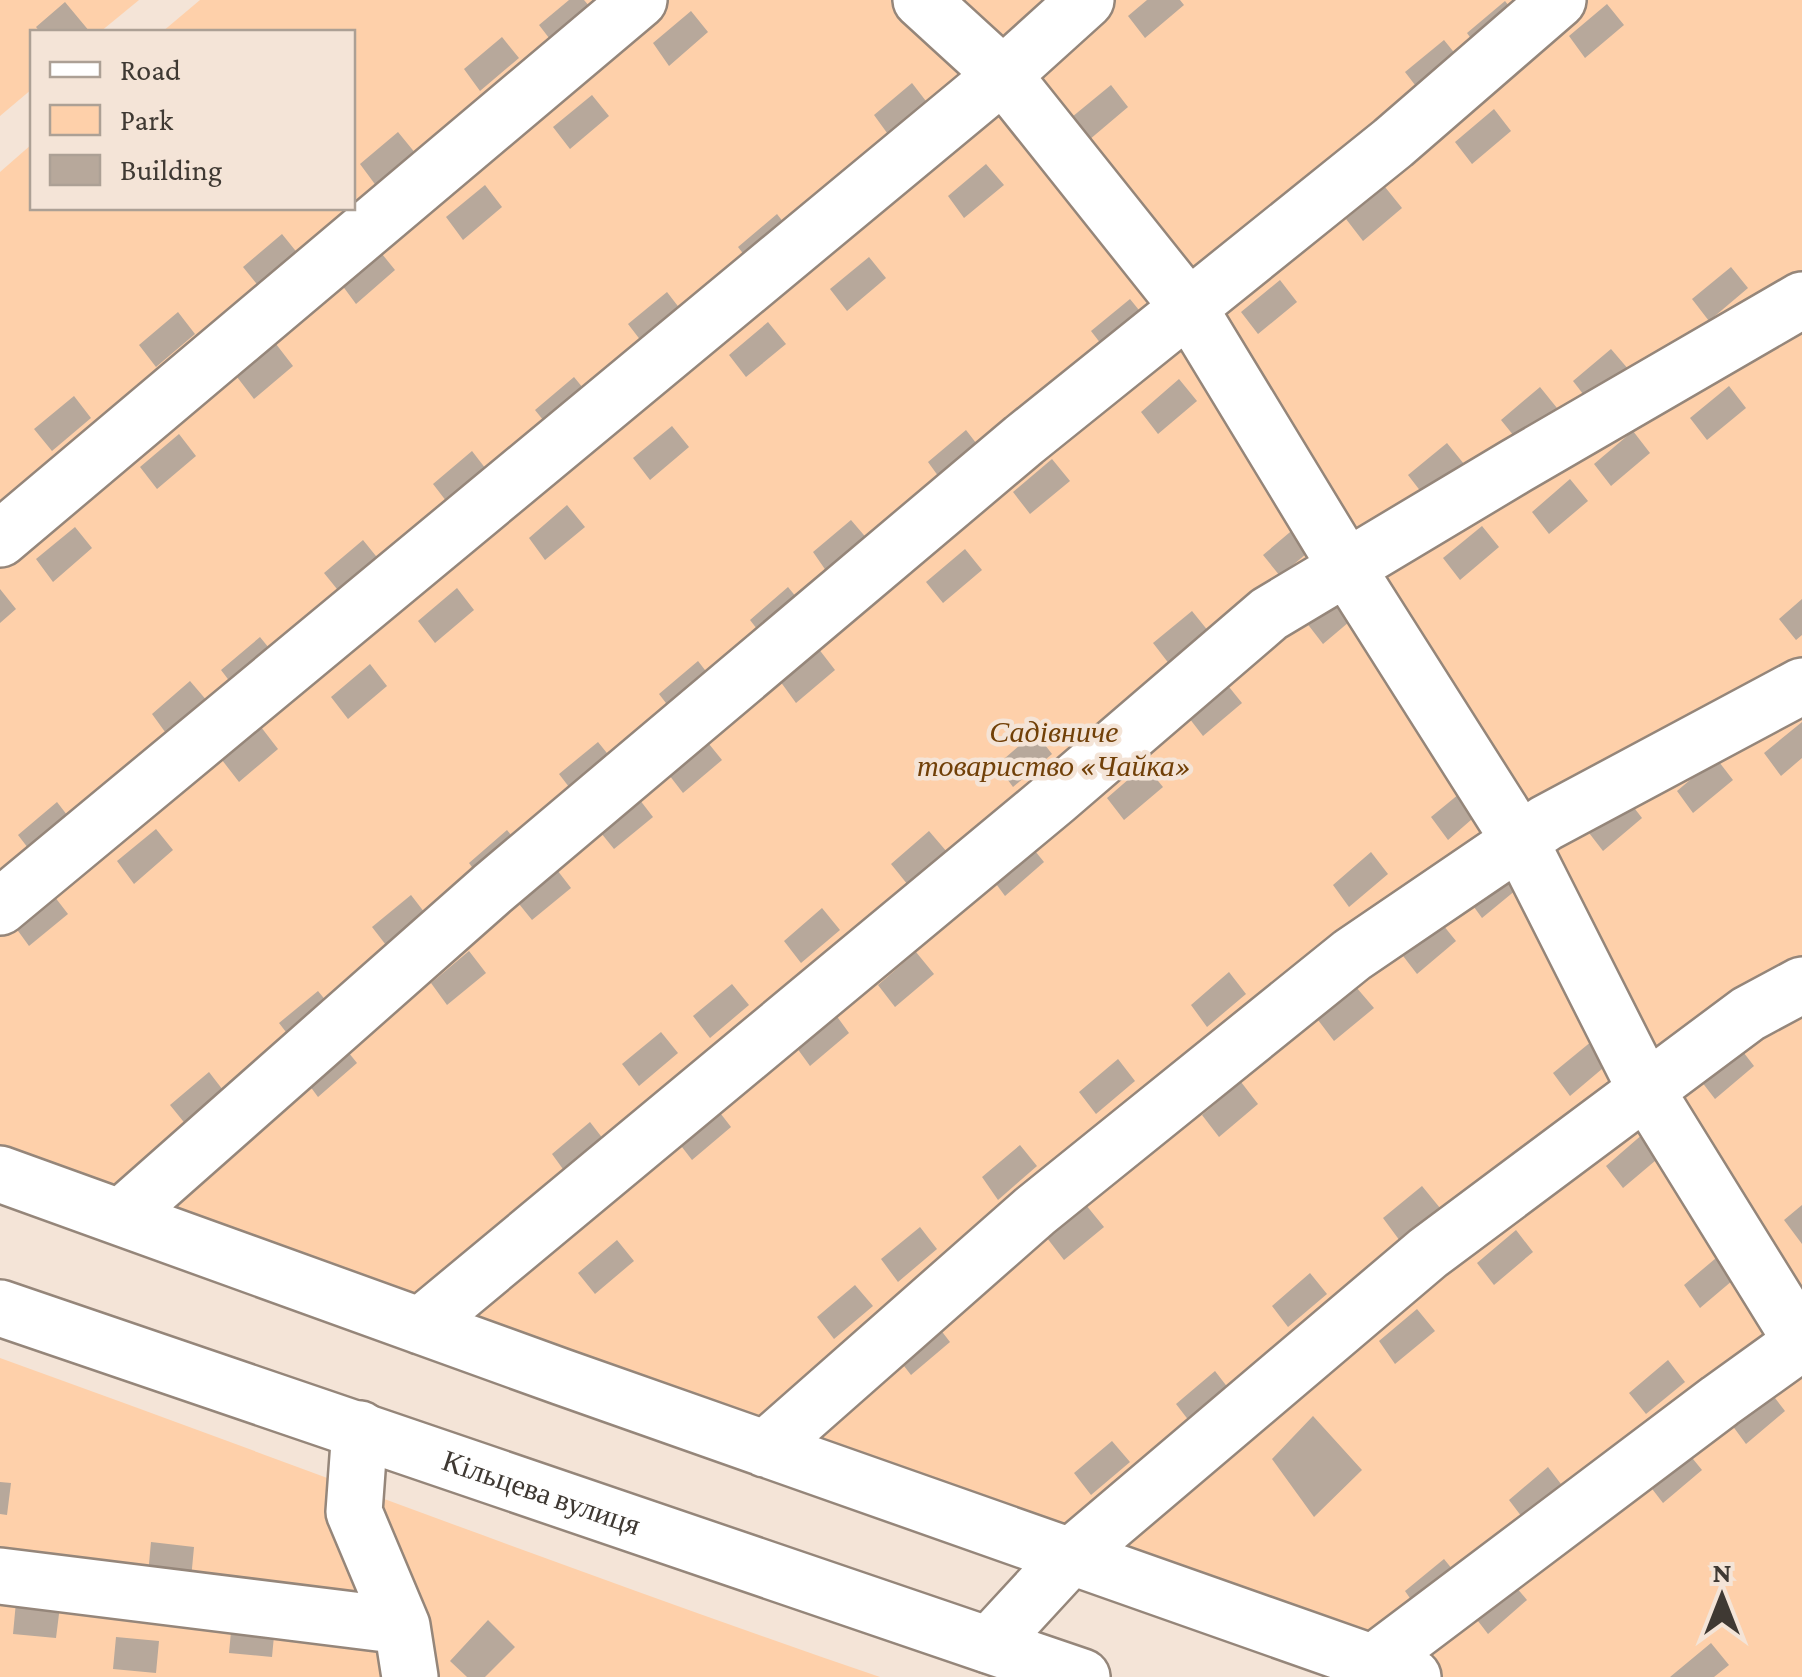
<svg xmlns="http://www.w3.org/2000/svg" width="1802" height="1677" font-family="'Crimson Pro',serif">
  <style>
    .green { fill: #fed0aa }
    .building { fill: #b7a89b }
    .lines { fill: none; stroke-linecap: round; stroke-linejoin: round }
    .minor-casing { stroke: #95867a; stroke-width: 60 }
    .major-casing { stroke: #95867a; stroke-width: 60 }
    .minor { stroke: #fff; stroke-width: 55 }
    .major { stroke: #fff; stroke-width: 55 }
    .labels { text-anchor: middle; stroke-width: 9; stroke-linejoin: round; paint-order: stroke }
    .park-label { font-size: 30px; font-style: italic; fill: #714008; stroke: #f4e4d7 }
    .street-label { font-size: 30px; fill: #3f3933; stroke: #f4e4d7 }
  </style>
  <rect width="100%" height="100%" fill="#f4e4d7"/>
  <path class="green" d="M0 0H139L100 32H32V89L0 116Z
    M200 0H1802V1677H1337L0 1153V172L32 144V208H352V32H162Z
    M0 1358C294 1464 585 1576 880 1677H0Z"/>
  <path class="building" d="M569 0H584L595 13 556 47 539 25Z
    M1147 0H1180L1184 5 1145 38 1128 16Z
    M1505 1 1522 22 1483 55 1467 33Z
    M65 2 90 32H40L36 27Z
    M1607 4 1624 25 1585 58 1569 36Z
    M691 11 708 32 669 66 653 43Z
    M502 37 519 58 480 91 464 69Z
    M1444 40 1461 61 1422 94 1405 72Z
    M912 83 929 105 890 137 874 115Z
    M1111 85 1128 107 1089 140 1072 117Z
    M592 95 609 116 570 149 553 127Z
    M1494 109 1511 131 1472 164 1455 142Z
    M398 132 416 154 377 187 360 164Z
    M986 164 1004 185 964 218 948 196Z
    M485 185 502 207 463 240 446 217Z
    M1385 187 1402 208 1363 241 1346 219Z
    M777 214 794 236 755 269 738 247Z
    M282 234 299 255 260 288 243 267Z
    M378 249 395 270 356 304 339 281Z
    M869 257 886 278 847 311 830 289Z
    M1731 267 1748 288 1709 321 1692 299Z
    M1280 280 1297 302 1258 334 1241 312Z
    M667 292 684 314 645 346 628 324Z
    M1130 299 1147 320 1108 353 1091 331Z
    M178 312 195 334 156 367 139 345Z
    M768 322 786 344 746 377 729 355Z
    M276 344 293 366 254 399 237 377Z
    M1611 349 1629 370 1590 403 1573 381Z
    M574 377 592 399 552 431 535 410Z
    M1179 379 1197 401 1158 434 1141 412Z
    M1729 386 1746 408 1707 440 1690 418Z
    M1540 387 1557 408 1518 441 1501 420Z
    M74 396 91 418 52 451 34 429Z
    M672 426 689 447 650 480 633 458Z
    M966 430 983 452 944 484 928 462Z
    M1633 431 1650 453 1611 486 1594 464Z
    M179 434 196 456 157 489 140 467Z
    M1447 443 1464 464 1425 497 1408 475Z
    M472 451 489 473 450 506 433 484Z
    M1052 459 1070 481 1030 514 1013 492Z
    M1570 479 1588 501 1549 534 1532 512Z
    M567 505 585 527 545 560 529 538Z
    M851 520 869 541 829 575 813 552Z
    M1302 522 1319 543 1280 576 1263 555Z
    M1482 526 1499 547 1460 580 1443 558Z
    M75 527 92 548 53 582 36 559Z
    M363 540 380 561 341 594 324 573Z
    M965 549 982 570 943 603 926 582Z
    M788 587 806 609 767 642 750 620Z
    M457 588 474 610 435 643 418 621Z
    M0 589 16 609 0 623Z
    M1345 590 1362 611 1323 644 1306 622Z
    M1802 599V635L1796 640 1779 619Z
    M1192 611 1209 632 1170 665 1153 643Z
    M260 637 277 658 237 691 221 670Z
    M818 648 835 670 796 703 780 681Z
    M698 661 715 683 676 716 659 694Z
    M370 664 387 686 348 719 331 697Z
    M190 681 208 702 168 736 152 714Z
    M1225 682 1242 703 1203 736 1186 714Z
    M1802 722V758L1781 776 1764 753Z
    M261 727 278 749 239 782 222 760Z
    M1035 732 1052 754 1013 787 997 765Z
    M705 739 722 760 683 793 666 771Z
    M598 742 615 763 576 796 559 774Z
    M1716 758 1733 780 1693 813 1677 791Z
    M1145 765 1163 787 1124 820 1107 798Z
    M1470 785 1487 806 1448 840 1431 817Z
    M636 795 653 817 614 849 597 828Z
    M1625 796 1642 818 1603 851 1586 829Z
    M57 802 74 824 35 857 18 835Z
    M156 829 173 850 134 884 117 861Z
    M507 830 525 852 485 885 469 863Z
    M929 831 947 852 908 885 891 864Z
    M1027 841 1044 862 1005 896 988 873Z
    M1371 852 1388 874 1349 907 1333 885Z
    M1505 864 1522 885 1482 918 1466 896Z
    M554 866 571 888 532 920 515 899Z
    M51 892 68 914 29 946 13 924Z
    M411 895 428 917 389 949 372 927Z
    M822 908 840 930 801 963 784 941Z
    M1439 920 1456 941 1417 974 1400 952Z
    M469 951 486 973 447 1005 431 983Z
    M916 952 934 974 895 1007 878 985Z
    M1229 972 1246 994 1207 1027 1191 1005Z
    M732 984 749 1005 710 1038 693 1016Z
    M1356 987 1374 1008 1334 1041 1318 1020Z
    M318 991 335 1012 296 1045 279 1023Z
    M833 1011 849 1033 810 1066 794 1044Z
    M661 1032 678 1053 639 1086 622 1064Z
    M1592 1041 1609 1063 1570 1096 1553 1073Z
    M340 1042 357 1063 318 1097 301 1074Z
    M1737 1044 1754 1066 1715 1099 1698 1077Z
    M1118 1059 1135 1081 1096 1114 1079 1092Z
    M209 1072 226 1094 187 1126 170 1105Z
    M1241 1082 1258 1104 1219 1137 1202 1115Z
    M714 1105 731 1127 692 1160 675 1138Z
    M590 1122 607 1144 568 1176 552 1154Z
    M1644 1133 1662 1155 1623 1188 1606 1166Z
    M1020 1145 1037 1166 998 1200 982 1177Z
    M1422 1186 1440 1208 1400 1241 1383 1218Z
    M1086 1205 1104 1227 1064 1260 1047 1238Z
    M1802 1205V1244L1784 1220Z
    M920 1227 937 1249 898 1282 881 1259Z
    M1516 1230 1533 1252 1494 1285 1477 1263Z
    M617 1240 634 1261 595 1294 578 1273Z
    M1722 1253 1739 1275 1700 1308 1684 1285Z
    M1310 1273 1327 1294 1288 1327 1272 1306Z
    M855 1285 873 1306 834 1339 817 1317Z
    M1417 1309 1435 1331 1395 1364 1379 1341Z
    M933 1320 950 1342 911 1375 894 1353Z
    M1668 1360 1685 1382 1646 1414 1629 1393Z
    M1215 1371 1232 1393 1193 1426 1176 1404Z
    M1768 1389 1785 1411 1746 1444 1729 1421Z
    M1313 1416 1362 1470 1314 1517 1272 1459Z
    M1112 1441 1130 1462 1091 1495 1074 1473Z
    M1684 1448 1702 1470 1663 1503 1646 1481Z
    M1548 1467 1564 1488 1525 1521 1509 1500Z
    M0 1482 11 1483 7 1515 0 1514Z
    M151 1542 194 1547 191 1579 148 1575Z
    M1444 1559 1461 1580 1421 1614 1405 1591Z
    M1509 1579 1527 1600 1488 1634 1471 1612Z
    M16 1602 60 1606 56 1638 13 1634Z
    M488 1620 515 1647 485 1677H467L450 1661Z
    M232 1621 275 1625 272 1657 229 1653Z
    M116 1637 159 1641 156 1673 113 1669Z
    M1711 1643 1729 1665 1714 1677H1670Z"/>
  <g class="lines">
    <g class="minor-casing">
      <path id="minor" d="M921 0 1003 75 1189 308 1347 568 1520 841 1646 1090 1802 1342
        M0 539 639 0
        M0 907 1003 75 1086 0
        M0 1174 562 1377 1413 1677
        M121 1217 492 889 1024 440 1393 143 1558 0
        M420 1326 1055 798 1269 614 1516 466 1802 300
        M360 1429 354 1512 402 1626 410 1677
        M765 1449 1035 1211 1352 955 1546 823 1802 686
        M0 1576 402 1626
        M989 1645 1071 1556 1428 1253 1748 1014 1802 985
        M1373 1663 1720 1401 1802 1342"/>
    </g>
    <g class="major-casing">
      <g id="major">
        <path id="s1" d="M0 1308 1082 1677"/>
      </g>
    </g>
    <use href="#minor" class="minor"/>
    <use href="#major" class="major"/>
  </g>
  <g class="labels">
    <g class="park-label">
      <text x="1054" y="742">Садівниче<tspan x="1054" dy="34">товариство «Чайка»</tspan></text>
    </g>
    <g class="street-label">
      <text dy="10" stroke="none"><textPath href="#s1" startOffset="572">Кільцева вулиця</textPath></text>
    </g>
  </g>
  <rect x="30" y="30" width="325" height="180" fill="#f4e4d7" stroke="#aca095" stroke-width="2.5"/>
  <rect x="50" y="62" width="50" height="15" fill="#ffffff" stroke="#aca095" stroke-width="2.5"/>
  <text x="120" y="80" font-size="30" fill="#3f3933">Road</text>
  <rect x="50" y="105" width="50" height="30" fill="#fed0aa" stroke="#aca095" stroke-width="2.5"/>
  <text x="120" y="130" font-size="30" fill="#3f3933">Park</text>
  <rect x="50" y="155" width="50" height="30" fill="#b7a89b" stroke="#aca095" stroke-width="2.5"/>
  <text x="120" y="180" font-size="30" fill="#3f3933">Building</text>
  <g transform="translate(1722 1597)" stroke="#f4e4d7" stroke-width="8" paint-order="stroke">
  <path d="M0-8L18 38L0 25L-18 38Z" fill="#3f3933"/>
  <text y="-15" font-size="28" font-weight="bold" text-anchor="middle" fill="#3f3933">N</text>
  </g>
</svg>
